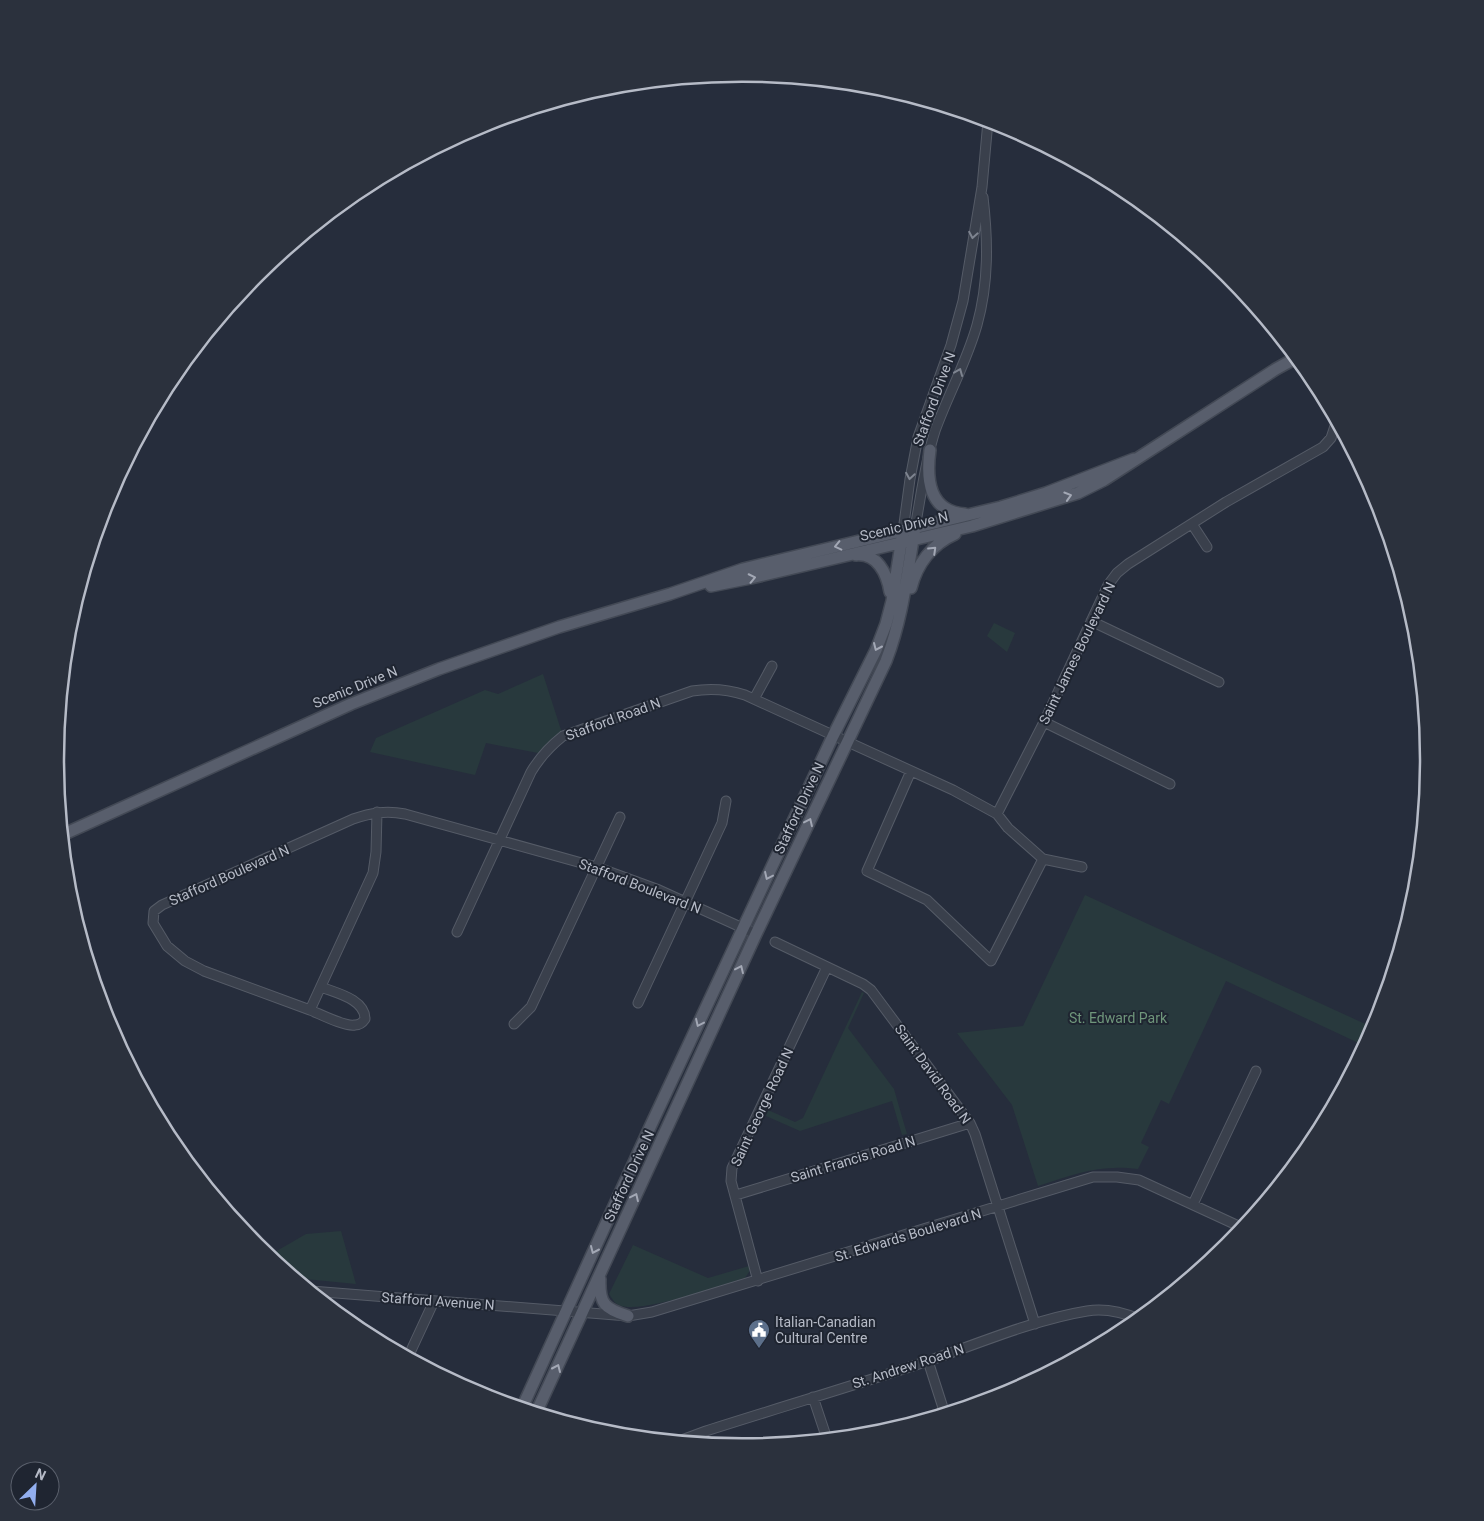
<svg xmlns="http://www.w3.org/2000/svg" width="1484" height="1521" font-family="Roboto,sans-serif">
  <style>
    .green { fill: #28393d }
    .lines { fill: none; stroke-linecap: round; stroke-linejoin: round }
    .minor-casing { stroke: #555b67; stroke-width: 11 }
    .major-casing { stroke: #434955; stroke-width: 14 }
    .minor { stroke: #3a404c; stroke-width: 9 }
    .major { stroke: #585e6c; stroke-width: 11 }
    .oneway { stroke: #7e8490 }
    .oneway2 { stroke: #a3a8b5 }
    .labels { text-anchor: middle; stroke-width: 4; stroke-linejoin: round; paint-order: stroke }
    .street-label { font-size: 14px; fill: #b6bbc7; stroke: #1f2531 }
    .park-label { font-size: 14px; fill: #6f967b; stroke: #1f2531 }
    .poi-label { font-size: 14px; fill: #b6bbc7; stroke: #1f2531; text-anchor: start }
    .rim { fill: none; stroke: #b6bbc7; stroke-width: 2.5 }
  </style>
  <rect width="100%" height="100%" fill="#262d3c"/>
  <path class="green" d="M994 623 1015 633 1007 652 987 636Z
    M543 674 563 736 543 754 486 743 475 775 370 752 376 738 485 690 498 694Z
    M1085 895 1374 1028 1365 1046 1226 981 1169 1104 1161 1100 1141 1143 1149 1147 1138 1169C1099 1164 1075 1174 1038 1186L1012 1105 957 1033 1023 1026Z
    M862 992 864 993 848 1028 894 1089 907 1134 902 1135 892 1101 800 1131 766 1116 768 1110 795 1122 803 1118Z
    M341 1231 356 1284 295 1278 268 1256 306 1234Z
    M633 1245 708 1278 749 1266V1272L745 1278C721 1285 640 1315 619 1305 614 1303 612 1298 609 1294Z"/>
  <g class="lines">
    <g class="minor-casing">
      <path id="minor" d="M1192 524 1207 547
        M915 528C921 496 925 462 935 431 948 395 967 361 977 325 989 282 988 240 983 197
        M903 531 910 479 918 437 951 345 963 301 982 187 988 121
        M1091 621 1219 682
        M754 699 772 666
        M1044 722 1170 784
        M911 771 867 871 927 900 991 961 1043 859
        M377 812 376 852 373 873 310 1010 204 971 185 961 167 946 153 923 154 911 162 905 353 819C371 813 386 810 405 814L596 867 659 890 756 934
        M997 814 1044 722 1108 585 1117 573 1128 564 1226 502 1323 447 1331 438 1335 426
        M457 932 531 772C540 757 549 747 563 736L692 691C710 688 727 689 745 695L953 790 997 814 1008 828 1043 859 1082 867
        M775 942 863 984 871 990 970 1123 975 1134 1035 1324
        M638 1003 722 823 726 801
        M310 1010C320 1014 345 1027 355 1025 360 1025 363 1022 365 1019 365 999 336 993 321 987
        M514 1024 531 1007 620 817
        M736 1195 970 1123
        M1193 1204 1256 1071
        M758 1281 731 1181 732 1168 827 967
        M311 1291 628 1316 652 1312 1093 1177H1117L1139 1180 1243 1228
        M408 1357 434 1301
        M928 1361 945 1414
        M813 1397 827 1439
        M679 1441 706 1431C781 1407 856 1385 931 1360 979 1343 1037 1319 1087 1311 1105 1308 1122 1312 1139 1319"/>
    </g>
    <g class="major-casing">
      <path id="major" d="M930 450C926 479 929 512 965 514
        M856 555C877 553 887 573 890 592
        M711 586 751 578 972 526 1078 493 1104 480 1276 369 1296 358
        M911 588C917 564 932 544 955 534
        M62 835 351 704 439 669 559 627 670 594 743 569 1001 507 1046 493 1134 459
        M600 1279C599 1304 605 1309 628 1316
        M522 1408 651 1125 833 736 876 650 886 624 892 601 903 531
        M536 1413 756 934 886 661C903 617 907 574 915 528"/>
    </g>
    <use href="#minor" class="minor"/>
    <use href="#major" class="major"/>
  </g>
  <defs><path id="oneway-chevron" d="M-2-3.5L2.5 0L-2 3.5" fill="none" stroke-width="1.6" stroke-linecap="round" stroke-linejoin="round" transform="scale(1.25)"/></defs>
  <g class="oneway">
    <use href="#oneway-chevron" transform="translate(973 235) rotate(100)"/>
    <use href="#oneway-chevron" transform="translate(959 372) rotate(-68)"/>
    <use href="#oneway-chevron" transform="translate(910 476) rotate(99)"/>
  </g>
  <g class="oneway2">
    <use href="#oneway-chevron" transform="translate(1068 496) rotate(-17)"/>
    <use href="#oneway-chevron" transform="translate(838 546) rotate(167)"/>
    <use href="#oneway-chevron" transform="translate(933 550) rotate(-44)"/>
    <use href="#oneway-chevron" transform="translate(752 578) rotate(-12)"/>
    <use href="#oneway-chevron" transform="translate(877 647) rotate(114)"/>
    <use href="#oneway-chevron" transform="translate(809 822) rotate(-65)"/>
    <use href="#oneway-chevron" transform="translate(768 876) rotate(115)"/>
    <use href="#oneway-chevron" transform="translate(740 969) rotate(-65)"/>
    <use href="#oneway-chevron" transform="translate(699 1023) rotate(115)"/>
    <use href="#oneway-chevron" transform="translate(635 1197) rotate(-65)"/>
    <use href="#oneway-chevron" transform="translate(594 1250) rotate(114)"/>
    <use href="#oneway-chevron" transform="translate(557 1368) rotate(-66)"/>
  </g>
  <defs>
    <g id="civic-pin" transform="scale(1.125)"><path d="M0 17L-7.5 6A9.5 9.5 0 1 1 7.5 6Z" fill="#5c6f8a" stroke="#1f2531"/><path d="M-.6-6.5H3V-4.5H.6V-3L4-1V1h2V6H-6V1h2V-1L-.6-3ZM-1.2 2.5V6h2.4V2.5Z" fill="#fff"/></g>
  </defs>
  <g fill-rule="evenodd">
    <use href="#civic-pin" x="759" y="1330"/>
  </g>
  <g class="labels">
    <g class="street-label">
      <text transform="translate(934 399) rotate(-70)" y="5">Stafford Drive N</text>
      <text transform="translate(904 526) rotate(-13)" y="5">Scenic Drive N</text>
      <text transform="translate(1077 653) rotate(-64)" y="5">Saint James Boulevard N</text>
      <text transform="translate(355 687) rotate(-22)" y="5">Scenic Drive N</text>
      <text transform="translate(613 719) rotate(-20)" y="5">Stafford Road N</text>
      <text transform="translate(799 808) rotate(-65)" y="5">Stafford Drive N</text>
      <text transform="translate(229 875) rotate(-24)" y="5">Stafford Boulevard N</text>
      <text transform="translate(640 886) rotate(21)" y="5">Stafford Boulevard N</text>
      <text transform="translate(933 1074) rotate(54)" y="5">Saint David Road N</text>
      <text transform="translate(762 1107) rotate(-65)" y="5">Saint George Road N</text>
      <text transform="translate(853 1159) rotate(-17)" y="5">Saint Francis Road N</text>
      <text transform="translate(629 1176) rotate(-65)" y="5">Stafford Drive N</text>
      <text transform="translate(908 1235) rotate(-17)" y="5">St. Edwards Boulevard N</text>
      <text transform="translate(438 1301) rotate(4)" y="5">Stafford Avenue N</text>
      <text transform="translate(908 1366) rotate(-18)" y="5">St. Andrew Road N</text>
    </g>
    <g class="park-label">
      <text x="1118" y="1023">St. Edward Park</text>
    </g>
    <g class="poi-label">
      <text x="775" y="1327">Italian-Canadian<tspan x="775" dy="16">Cultural Centre</tspan></text>
    </g>
  </g>
  <path d="M0 0H1484V1521H0ZM64 760a678 678 0 1 1 1356 0a678 678 0 1 1-1356 0Z" fill="#2b313d" fill-rule="evenodd"/>
  <path class="rim" d="M64 760a678 678 0 1 1 1356 0a678 678 0 1 1-1356 0Z"/>
  <g transform="translate(35 1486) rotate(25)"><circle r="24" fill="#1f2531" stroke="#5b616d"/>
  <path d="M0-4L9 19L0 12L-9 19Z" fill="#92aeef"/>
  <text y="-8" font-size="14" font-weight="bold" text-anchor="middle" fill="#b6bbc7">N</text>
  </g>
</svg>
